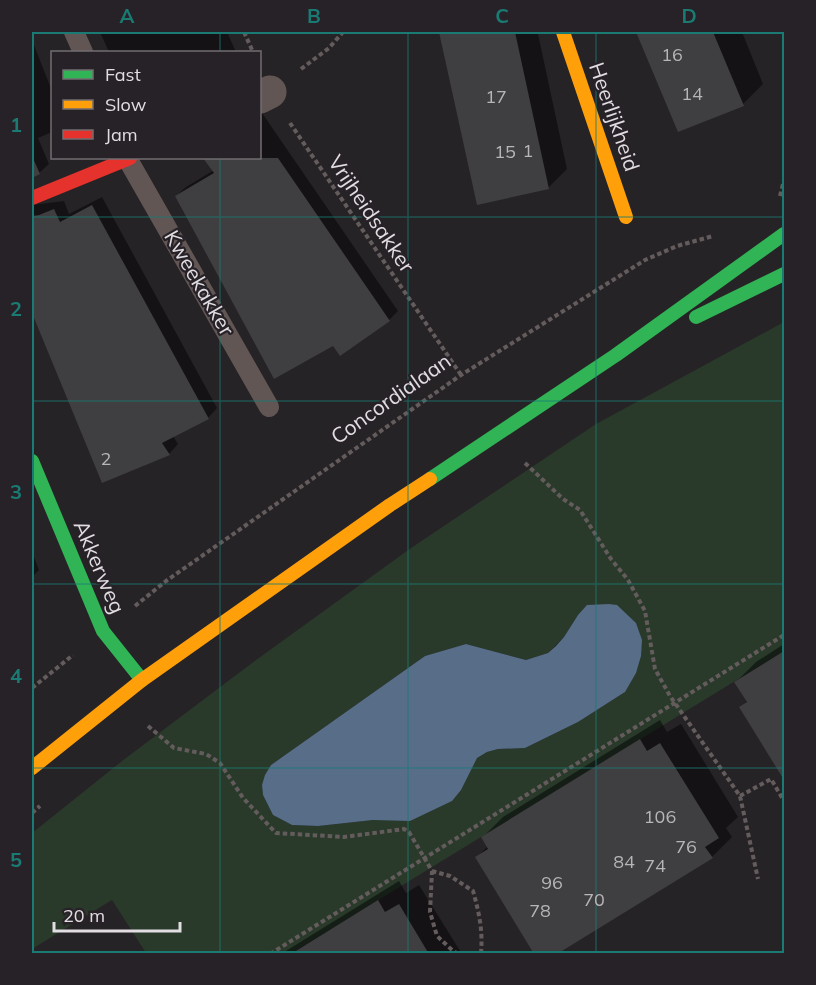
<svg xmlns="http://www.w3.org/2000/svg" width="816" height="985" font-family="Mulish,sans-serif">
  <style>
    .green { fill: #29392a; fill-rule: evenodd }
    .water { fill: #576d88 }
    .shadow { fill: #0007 }
    .building { fill: #3f3e40 }
    .lines { fill: none; stroke-linecap: round; stroke-linejoin: round }
    .path { stroke: #645c5c; stroke-width: 4; stroke-dasharray: 4.5 3; stroke-linecap: butt }
    .lane { stroke: #625655; stroke-width: 20 }
    .street { stroke: #625655; stroke-width: 33 }
    .fast { stroke: #30b455; stroke-width: 14 }
    .slow { stroke: #ff9f0a; stroke-width: 14 }
    .jam { stroke: #e5322d; stroke-width: 14 }
    .grid { fill: none; stroke: #1a7b74; stroke-width: 1.5; stroke-opacity: 0.55 }
    .labels { text-anchor: middle; stroke-width: 4.5; stroke-linejoin: round; paint-order: stroke }
    .number-label { font-size: 18px; fill: #b8b5b9 }
    .street-label { font-size: 21px; fill: #e1dde1; stroke: #272227 }
    .neatline { fill: none; stroke: #1a7b74; stroke-width: 2 }
    .grid-label { font-size: 20px; text-anchor: middle; font-weight: bold; fill: #1a7b74 }
  </style>
  <rect width="100%" height="100%" fill="#262326"/>
  <path class="green" d="M784 322V651L292 953H146L112 900 32 949V833L122 761 252 663 411 548 596 424ZM578 615 625 692 578 722 525 748 498 749 487 752 373 820 318 826 292 825 273 815 263 795 262 785 271 765 425 656 466 644 526 660 548 653 564 637Z"/>
  <path class="water" d="M609 604 617 605 636 623 642 640 641 656 636 673 625 692 578 722 525 748 498 749 487 752 477 758 461 790 452 801 410 821 373 820 318 826 292 825 273 815 263 795 262 785 265 775 271 765 425 656 466 644 526 660 548 653 556 646 564 637 578 615 587 605Z"/>
  <path class="shadow" d="M100 32H227L236 52H109Z
    M441 32H540L538 34 567 169 548 188 479 204Z
    M638 32H742L763 84 743 104 679 130Z
    M32 40 52 91V132L38 138 49 164 39 173 32 176Z
    M260 110 398 311 389 320 334 344 176 196 186 187 214 170 205 158H260Z
    M102 197 217 408 208 418 173 436 178 444 169 454 42 319 32 302V205L64 201 69 214Z
    M32 552 39 570 32 577Z
    M784 644V778L741 707 747 701 736 682 756 662Z
    M660 720 667 732 681 724 738 817 726 828 732 837 712 857H477L488 846 483 837 503 817Z
    M399 881 406 893 419 885 462 954H281Z"/>
  <path class="building" d="M439 32H515L549 189 477 205Z
    M636 32H713L744 106 678 132Z
    M32 156 40 174 32 178Z
    M203 158H278L390 321 340 356 333 346 274 379 175 196 214 173Z
    M92 205 209 419 162 443 170 455 102 483 32 313V216L39 215 54 209 60 222Z
    M784 651V780L739 707 747 702 734 682Z
    M640 739 647 751 660 743 719 838 705 847 713 858 557 954H534L475 857 488 849 481 837Z
    M378 900 385 912 399 904 429 954H291Z"/>
  <g class="lines">
    <path class="path" d="M244 32 253 52
      M301 69 329 48 343 32
      M290 123 461 375
      M780 196 784 180
      M525 463 563 499 580 510 611 559 628 580 645 611 655 669 670 696 740 796 758 879
      M135 606 166 581 461 375 645 260 677 246 713 236
      M32 688 73 655
      M148 726 174 748 206 754 220 763 243 798 276 833 344 837 404 829 409 832 432 871 430 912 437 936 452 950 458 954
      M740 796 771 779 784 801
      M32 813 40 806
      M432 871 450 876 473 891C479 912 483 931 481 953L484 954
      M270 954 784 635"/>
    <path class="lane" d="M74 32 83 52
      M127 158 269 407"/>
    <path class="street" d="M260 97 270 92"/>
    <path class="fast" d="M696 317 784 274
      M32 461 103 631 142 680
      M430 479 616 355 784 234"/>
    <path class="slow" d="M563 32 626 217
      M32 768 142 680 390 505 430 479"/>
    <path class="jam" d="M32 198 130 158"/>
  </g>
  <path class="grid" d="M220 32V52M408 32V954M596 32V954M220 158V954M32 217H784M32 401H784M32 584H784M32 768H784"/>
  <g class="labels">
    <g class="number-label">
      <text x="672" y="61">16</text>
      <text x="692" y="100">14</text>
      <text x="496" y="103">17</text>
      <text x="528" y="157">1</text>
      <text x="505" y="158">15</text>
      <text x="106" y="465">2</text>
      <text x="660" y="823">106</text>
      <text x="686" y="853">76</text>
      <text x="624" y="868">84</text>
      <text x="655" y="872">74</text>
      <text x="552" y="889">96</text>
      <text x="594" y="906">70</text>
      <text x="540" y="917">78</text>
    </g>
    <g class="street-label">
      <text transform="translate(614 117) rotate(71)" y="7">Heerlijkheid</text>
      <text transform="translate(371 214) rotate(56)" y="7">Vrijheidsakker</text>
      <text transform="translate(199 283) rotate(60)" y="7">Kweekakker</text>
      <text transform="translate(391 399) rotate(-35)" y="7">Concordialaan</text>
      <text transform="translate(99 567) rotate(67)" y="7">Akkerweg</text>
    </g>
  </g>
  <rect width="816" height="985" fill="none" stroke="#272227" stroke-width="66"/>
  <rect x="51" y="51" width="210" height="108" fill="#272227" stroke="#716d71" stroke-width="1.5"/>
  <rect x="63" y="70" width="30" height="9" fill="#30b455" stroke="#716d71" stroke-width="1.5"/>
  <text x="105" y="81" font-size="18" fill="#e1dde1">Fast</text>
  <rect x="63" y="100" width="30" height="9" fill="#ff9f0a" stroke="#716d71" stroke-width="1.5"/>
  <text x="105" y="111" font-size="18" fill="#e1dde1">Slow</text>
  <rect x="63" y="130" width="30" height="9" fill="#e5322d" stroke="#716d71" stroke-width="1.5"/>
  <text x="105" y="141" font-size="18" fill="#e1dde1">Jam</text>
  <path d="M54 922v9h126v-9" fill="none" stroke="#e1dde1" stroke-width="3"/>
  <text x="63" y="922" font-size="18" fill="#e1dde1" stroke="#272227" stroke-width="4.5" paint-order="stroke">20 m</text>
  <rect x="33" y="33" width="750" height="919" class="neatline"/>
  <g class="grid-label">
    <text x="127" y="23">A</text>
    <text x="314" y="23">B</text>
    <text x="502" y="23">C</text>
    <text x="689" y="23">D</text>
    <text x="16" y="132">1</text>
    <text x="16" y="316">2</text>
    <text x="16" y="499">3</text>
    <text x="16" y="683">4</text>
    <text x="16" y="867">5</text>
  </g>
</svg>
